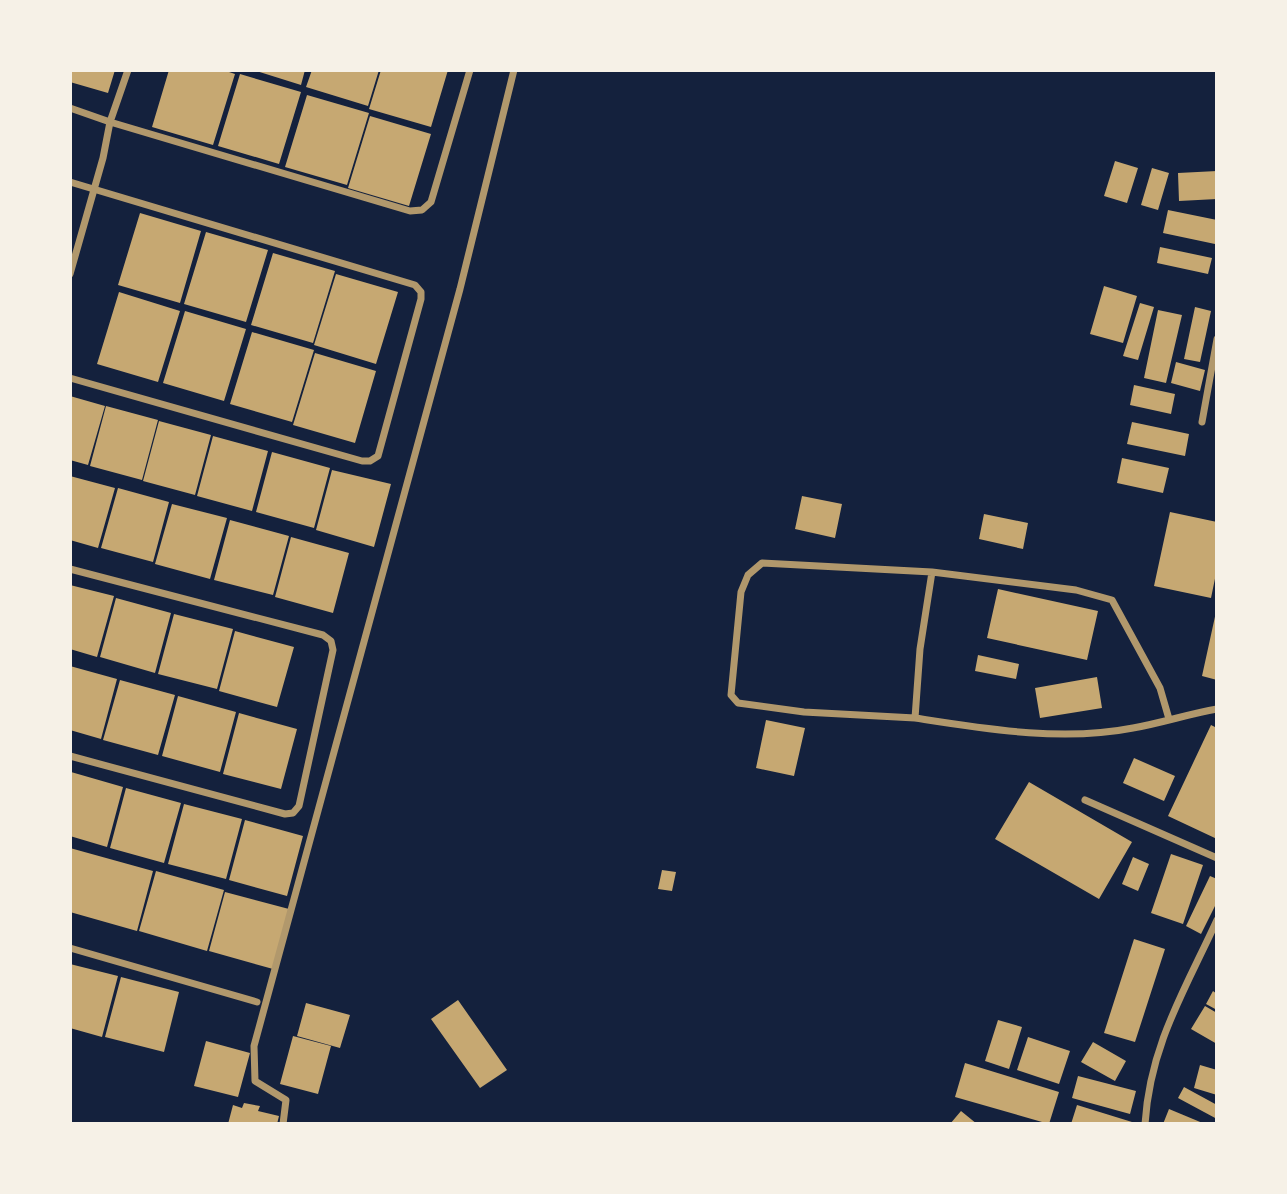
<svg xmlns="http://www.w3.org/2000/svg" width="1287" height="1194" font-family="Helvetica,sans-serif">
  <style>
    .building { fill: #c6a872 }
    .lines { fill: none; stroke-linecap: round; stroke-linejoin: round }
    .minor { stroke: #b1986c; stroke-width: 7 }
  </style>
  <rect width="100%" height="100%" fill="#14213d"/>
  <path class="building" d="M70 70H115L108 93 70 82Z
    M169 70H223L235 74 213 145 152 127Z
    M253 70H305L301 85Z
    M312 70H379L368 106 306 87Z
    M381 70H448L431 127 369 109Z
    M240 74 301 92 279 164 218 146Z
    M307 95 369 113 347 185 285 167Z
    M370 116 431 134 409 206 348 188Z
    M1115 161 1138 168 1127 203 1104 196Z
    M1152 168 1169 173 1158 210 1141 205Z
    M1217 171V199L1179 201 1178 173Z
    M1168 210 1217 220 1215 244 1163 233Z
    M140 213 201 231 180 303 118 285Z
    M206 232 268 250 246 322 184 304Z
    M1160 247 1212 258 1208 274 1157 263Z
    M273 253 335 271 313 343 251 325Z
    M336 274 398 292 376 364 314 345Z
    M1104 286 1137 296 1123 343 1090 334Z
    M119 292 180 311 158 382 97 364Z
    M1140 303 1154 307 1138 360 1123 356Z
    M1195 307 1211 311 1200 362 1184 359Z
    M1158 310 1182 315 1166 383 1144 378Z
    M185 311 246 329 224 401 163 383Z
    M252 332 314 350 292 422 230 404Z
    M315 353 376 371 355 443 293 425Z
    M1176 362 1205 370 1200 391 1171 383Z
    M1134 385 1175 394 1171 414 1130 405Z
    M70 396 105 406 88 465 70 460Z
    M106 406 158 420 142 480 90 466Z
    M159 421 211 435 195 495 143 481Z
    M1132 422 1189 434 1185 456 1127 444Z
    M213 436 268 451 252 511 197 496Z
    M272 452 330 468 314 528 256 512Z
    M1122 458 1169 468 1163 493 1117 483Z
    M332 470 391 484 374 547 316 530Z
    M70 476 115 488 98 548 70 540Z
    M118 488 169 502 153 562 101 548Z
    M802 496 842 504 835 538 795 529Z
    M172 504 227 518 210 579 155 564Z
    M1170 512 1217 522V569L1211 598 1154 586Z
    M984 514 1028 523 1023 549 979 539Z
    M230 520 289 536 273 595 214 580Z
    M291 537 349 553 333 613 275 597Z
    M70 585 114 596 97 657 70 649Z
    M998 589 1098 611 1087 660 987 638Z
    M116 598 171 613 155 673 100 657Z
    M1216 612H1217V680L1202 676Z
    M174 614 233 629 217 689 158 674Z
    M235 631 294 647 277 707 219 691Z
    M978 655 1019 664 1016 679 975 671Z
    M70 666 117 679 101 739 70 730Z
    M1097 677 1102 708 1040 718 1035 688Z
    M120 680 175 695 158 755 103 740Z
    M178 696 236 712 220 772 162 756Z
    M239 713 297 729 281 789 223 774Z
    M766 720 805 728 794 776 756 768Z
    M1211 725 1217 728V839L1168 816Z
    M1134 758 1175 776 1164 801 1123 783Z
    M71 772 123 787 107 847 70 836Z
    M1029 782 1132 842 1099 899 995 839Z
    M126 788 181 803 164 863 110 848Z
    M184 804 242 819 226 879 168 864Z
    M245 820 303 836 287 896 229 880Z
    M70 848 153 871 137 931 70 912Z
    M1171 854 1203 865 1183 924 1151 913Z
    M1133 857 1149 864 1138 891 1122 884Z
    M662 870 676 872 672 891 658 889Z
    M156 871 224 890 207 951 139 931Z
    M1210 876 1217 879V902L1201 934 1186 926Z
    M225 892 289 909 273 969 209 951Z
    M1134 939 1165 949 1135 1042 1104 1033Z
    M70 964 118 976 102 1037 70 1028Z
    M121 977 179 992 164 1052 105 1037Z
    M1213 991 1217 994V1010L1206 1004Z
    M458 1000 507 1070 480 1088 431 1019Z
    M306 1003 350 1015 340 1048 297 1036Z
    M1205 1006 1217 1013V1044L1191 1029Z
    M998 1020 1022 1027 1009 1069 985 1061Z
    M293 1036 331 1046 318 1094 280 1084Z
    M1028 1037 1070 1051 1059 1084 1017 1070Z
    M206 1041 250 1053 238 1097 194 1086Z
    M1093 1042 1126 1061 1115 1081 1081 1062Z
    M965 1063 1059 1092 1049 1124 955 1097Z
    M1200 1065 1217 1070V1095L1194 1088Z
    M1078 1076 1136 1091 1130 1114 1072 1098Z
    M1184 1087 1217 1105V1119L1178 1098Z
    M244 1103 260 1106 258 1111 279 1116 277 1124H228L233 1105 242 1108Z
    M1077 1105 1132 1122 1131 1124H1071Z
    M1169 1109 1205 1124H1163Z
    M961 1111 977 1124H950Z"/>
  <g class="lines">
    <path class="minor" d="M70 108 110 122 410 211 422 210 431 202 470 70
      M70 182 415 285 421 292V299L378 456 370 461H362L70 378
      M70 274 103 158 110 122 128 70
      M1202 422 1217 339
      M70 569 323 635 331 641 333 650 299 806 293 813 285 814 70 756
      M915 718 804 712 738 703 731 695 741 592 748 575 762 563 932 572
      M1169 719 1160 688 1112 600 1076 590 932 572 920 649 915 718C986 729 1062 742 1133 728 1162 723 1188 714 1217 709
      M1085 800 1217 858
      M70 948 257 1002
      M283 1124 286 1100 255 1081 254 1046 460 289 514 70
      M1145 1124C1150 1045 1185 990 1217 920"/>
  </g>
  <rect width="1287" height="1194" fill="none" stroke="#f6f1e7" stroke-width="144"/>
</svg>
